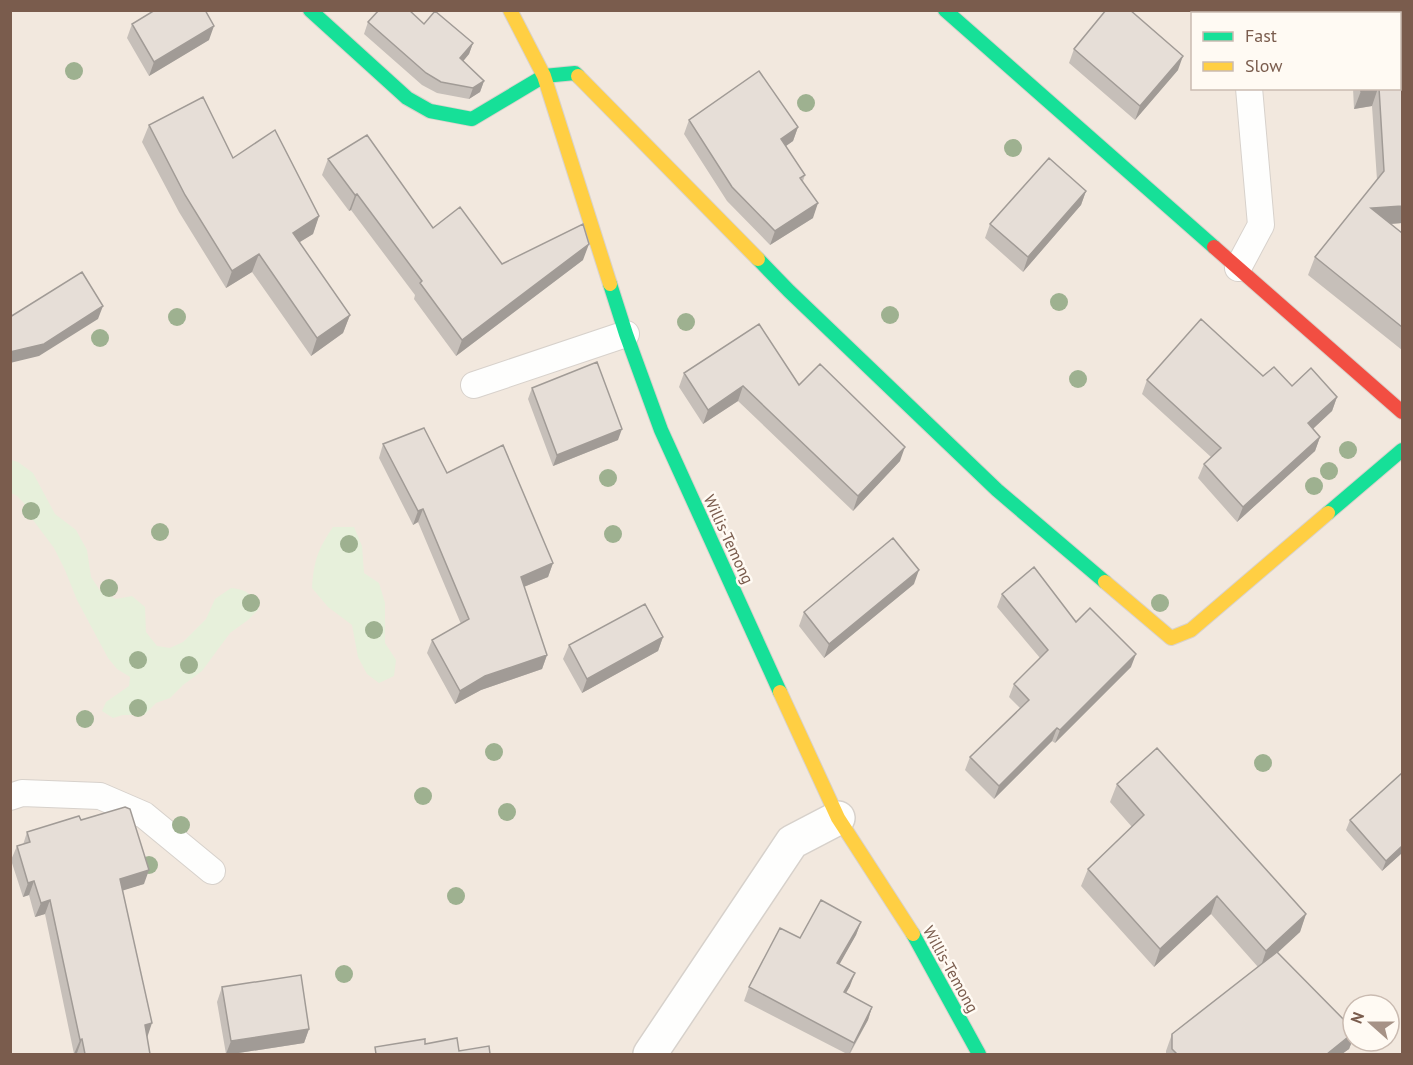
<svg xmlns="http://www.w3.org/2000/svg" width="1413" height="1065" font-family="'PT Sans',sans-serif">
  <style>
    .residential { fill: #f2e8de; fill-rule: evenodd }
    .green { fill: #e7f0db }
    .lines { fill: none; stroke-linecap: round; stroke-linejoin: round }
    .lane-casing { stroke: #d7d1cb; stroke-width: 28 }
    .street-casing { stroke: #d7d1cb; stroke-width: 36 }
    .fast-casing { stroke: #d9d2cb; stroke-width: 16 }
    .slow-casing { stroke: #d9d2cb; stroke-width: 16 }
    .jam-casing { stroke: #d9d2cb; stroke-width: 16 }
    .lane { stroke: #fefefd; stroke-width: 26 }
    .street { stroke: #fefefd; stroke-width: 33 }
    .fast { stroke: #16e098; stroke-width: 14 }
    .slow { stroke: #ffcf43; stroke-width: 14 }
    .jam { stroke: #f24e42; stroke-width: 14 }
    .tree { fill: #9eb190 }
    .wall { fill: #c6bfb9 }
    .shaded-wall { fill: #a19b96 }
    .building { fill: #e6ded7; stroke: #a19b96; stroke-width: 1.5 }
    .labels { text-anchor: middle; stroke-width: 5; stroke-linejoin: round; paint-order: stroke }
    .street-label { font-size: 16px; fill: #7a5c4d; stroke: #fffaf3 }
  </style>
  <rect width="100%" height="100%" fill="#f9f5f0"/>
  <path class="residential" d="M11 11H1402V1054H11ZM1192 14H1400V88H1192ZM1353 1005H1389V1041H1353Z"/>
  <path class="green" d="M11 460 18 462 33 473 55 514 76 530 87 550 91 577 101 592 116 599 132 596 145 607 146 632 157 646 170 648 183 642 206 619 215 599 231 588C249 590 251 594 259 609L248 620 230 633 202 671 183 685 170 698 156 703 144 715H123L113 718 102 711 106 702 129 686 130 677 117 669 108 658 77 600 65 570 54 548 33 520 24 503 17 496 11 493Z
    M333 527H354L362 546 364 573 379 583 385 603V643L396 660 394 676 379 683 367 674 358 657 352 625 328 607 312 588C314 560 318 549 333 527Z"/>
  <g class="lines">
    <g class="lane-casing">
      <path id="lane" d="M1242 10V14
        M1238 268 1261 225 1249 88
        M474 385 626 334
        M10 797 22 793 100 796 144 815 212 871"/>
    </g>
    <g class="street-casing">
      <path id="street" d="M650 1054 792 842 838 818"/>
    </g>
    <g class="fast-casing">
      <path id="fast" d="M310 10 407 98 430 111 472 119 544 76 575 73 578 76
        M945 10 1214 247
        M758 259 789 291 997 490 1105 582
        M610 284 626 334 661 430 780 692
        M1328 513 1402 450
        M913 934 979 1054"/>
    </g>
    <g class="slow-casing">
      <path id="slow" d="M510 10 544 76 610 284
        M578 76 758 259
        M1105 582 1171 638 1191 630 1328 513
        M780 692 838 818 913 934"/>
    </g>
    <g class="jam-casing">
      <path id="jam" d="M1214 247 1402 412"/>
    </g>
    <use href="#lane" class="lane"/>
    <use href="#street" class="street"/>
    <use href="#fast" class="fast"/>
    <use href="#slow" class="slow"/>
    <use href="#jam" class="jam"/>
  </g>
  <g class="tree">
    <circle cx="74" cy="71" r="9"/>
    <circle cx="806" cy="103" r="9"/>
    <circle cx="1013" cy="148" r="9"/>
    <circle cx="1059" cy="302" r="9"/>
    <circle cx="890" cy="315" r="9"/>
    <circle cx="177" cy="317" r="9"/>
    <circle cx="686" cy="322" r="9"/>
    <circle cx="100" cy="338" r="9"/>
    <circle cx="1078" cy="379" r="9"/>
    <circle cx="1348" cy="450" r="9"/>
    <circle cx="1329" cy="471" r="9"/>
    <circle cx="608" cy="478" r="9"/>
    <circle cx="1314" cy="486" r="9"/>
    <circle cx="31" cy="511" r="9"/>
    <circle cx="160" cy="532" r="9"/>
    <circle cx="613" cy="534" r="9"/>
    <circle cx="349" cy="544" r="9"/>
    <circle cx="109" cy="588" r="9"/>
    <circle cx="251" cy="603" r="9"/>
    <circle cx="1160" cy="603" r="9"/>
    <circle cx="374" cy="630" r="9"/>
    <circle cx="138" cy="660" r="9"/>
    <circle cx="189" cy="665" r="9"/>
    <circle cx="138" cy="708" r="9"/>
    <circle cx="85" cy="719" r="9"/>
    <circle cx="494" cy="752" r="9"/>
    <circle cx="1263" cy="763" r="9"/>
    <circle cx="423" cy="796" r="9"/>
    <circle cx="507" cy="812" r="9"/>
    <circle cx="181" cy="825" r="9"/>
    <circle cx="149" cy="865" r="9"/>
    <circle cx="456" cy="896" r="9"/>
    <circle cx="344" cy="974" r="9"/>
  </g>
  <path class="wall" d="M1349 10H1402V223L1391 224 1402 233V350L1308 275 1315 257 1377 180 1372 106 1354 109 1353 88H1400V14H1349Z
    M368 22 424 24 473 43 469 54 463 61 484 81 480 92 469 99 437 93 422 85 364 34Z
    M132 24 209 40 149 76 127 38Z
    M1074 49 1178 70 1135 120 1069 63Z
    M689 120 798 127 793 141 786 146 805 175 803 181 813 218 770 245 727 201 684 134Z
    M149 125 233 158 319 216 313 234 299 242 350 315 343 333 311 356 252 272 226 288 179 212 142 142Z
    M328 159 433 228 502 264 583 260 456 356 414 299 415 295 351 210 349 211 322 175Z
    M1086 191 1081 205 1023 272 985 238 990 224Z
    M684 373 799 385 900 461 853 511 738 401 703 424 679 387Z
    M1263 376 1292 386 1337 397 1332 411 1313 429 1320 437 1315 451 1237 522 1198 478 1204 464 1211 457 1142 394 1147 380Z
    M532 388 618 440 553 466 528 399Z
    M383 444 447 473 553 563 548 577 524 587 547 655 542 669 481 690 455 704 427 653 432 640 461 624 418 522 413 525 379 458Z
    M914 584 824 658 799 626 804 612Z
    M1002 594 1076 622 1131 667 1055 743 1052 741 994 799 965 770 970 757 1020 708 1009 697 1014 684 1040 658 997 607Z
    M663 637 658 651 582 693 563 659 569 645Z
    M1117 784 1306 914 1300 932 1277 952 1353 1029V1039L1349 1049 1342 1054H1166V1051L1172 1034 1258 967 1211 914 1154 967 1081 886 1088 869 1132 827 1110 802Z
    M81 820 144 884 122 890 150 1054H77V1053L74 1054 45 914 35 917 29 895 23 897 11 860 17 846 23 845 27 832Z
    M1350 820 1402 853 1382 871 1346 830Z
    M861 922 856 935 839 964 850 986 846 993 872 1007 868 1020 850 1054H847L744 1001 749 987 800 938Z
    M222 987 309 1029 304 1043 232 1054H226L217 1002Z"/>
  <path class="shaded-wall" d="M214 26 209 40 149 76 154 62Z
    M473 43 469 54 456 70 460 58Z
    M1183 56 1178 70 1135 120 1140 106Z
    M484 81 480 92 469 99 473 88Z
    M1378 88 1372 106 1354 109 1361 91Z
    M798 127 793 141 776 153 781 139Z
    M1086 191 1081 205 1023 272 1028 257Z
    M357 194 351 210 349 211 355 195Z
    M818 203 813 218 770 245 775 231Z
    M1402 206V223L1364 226 1371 208Z
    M319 216 313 234 287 250 293 233Z
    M589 244 583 260 456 356 462 340Z
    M259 254 252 272 226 288 232 271Z
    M103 306 98 319 39 356 10 363V352Z
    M350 315 343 333 311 356 317 338Z
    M743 386 738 401 703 424 708 410Z
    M1337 397 1332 411 1303 438 1308 423Z
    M622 429 618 440 553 466 557 455Z
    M1320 437 1315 451 1237 522 1243 507Z
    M905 447 900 461 853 511 858 496Z
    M423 509 418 522 413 525 418 511Z
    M553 563 548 577 516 590 521 577Z
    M919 570 914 584 824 658 829 644Z
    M663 637 658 651 582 693 587 679Z
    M1136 654 1131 667 1055 743 1060 730Z
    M547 655 542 669 481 690 455 704 460 691 485 676Z
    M1057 728 1052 741 994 799 999 786Z
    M1402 846V853L1382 871 1386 861Z
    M149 870 144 884 115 893 120 879Z
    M34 881 29 895 23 897 28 883Z
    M1217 896 1211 914 1154 967 1160 949Z
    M50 900 45 914 35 917 41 903Z
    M1306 914 1300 932 1260 969 1266 951Z
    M861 922 856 935 833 976 837 963Z
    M855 973 850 986 839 1005 844 992Z
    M872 1007 868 1020 849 1054 854 1043Z
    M152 1023 147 1038 145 1025Z
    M309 1029 304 1043 232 1054H226L231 1041Z
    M1353 1033V1039L1349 1049 1342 1054H1327Z
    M82 1039 77 1053 74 1054 80 1040Z"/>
  <path class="building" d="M155 10H205L214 26 154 62 132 24Z
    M379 10H409L424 24 435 11 473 43 460 58 484 81 473 88 441 82 426 73 368 22Z
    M1106 10H1130L1183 56 1140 106 1074 49Z
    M1356 10H1402V206L1371 208 1402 233V327L1315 257 1384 171 1379 88H1400V14H1356Z
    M759 71 798 127 781 139 805 175 800 178 818 203 775 231 732 187 689 120Z
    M1361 88H1376L1361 91Z
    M203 97 233 158 275 130 319 216 293 233 350 315 317 338 259 254 232 271 185 195 149 125Z
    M367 135 433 228 460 207 502 264 583 224 589 244 462 340 420 283 422 281 357 194 355 195 328 159Z
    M1049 158 1086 191 1028 257 990 224Z
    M82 272 103 306 44 344 10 352V317Z
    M1201 319 1263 376 1274 367 1292 386 1311 368 1337 397 1308 423 1320 437 1243 507 1204 464 1221 448 1147 380Z
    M759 324 799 385 820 364 905 447 858 496 743 386 708 410 684 373Z
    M597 362 622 429 557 455 532 388Z
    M424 428 447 473 503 445 553 563 521 577 547 655 485 676 460 691 432 640 469 619 423 509 418 511 383 444Z
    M893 538 919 570 829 644 804 612Z
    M1034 567 1076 622 1090 608 1136 654 1060 730 1057 728 999 786 970 757 1029 700 1014 684 1048 650 1002 594Z
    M645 604 663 637 587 679 569 645Z
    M1157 748 1306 914 1266 951 1217 896 1160 949 1088 869 1144 815 1117 784Z
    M1402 773V846L1386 861 1350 820Z
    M125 807 130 809 149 870 120 879 152 1023 145 1025 150 1054H85L82 1039 80 1040 50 900 41 903 34 881 28 883 17 846 30 842 27 832 79 816 81 820Z
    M821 900 861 922 837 963 855 973 844 992 872 1007 854 1043 749 987 780 928 800 938Z
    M1277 952 1353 1029V1033L1327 1054H1177L1172 1049V1034Z
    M301 975 309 1029 231 1041 222 987Z
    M457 1038 459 1051 489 1046 490 1054H376L375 1047 425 1039V1044Z"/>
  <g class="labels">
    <g class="street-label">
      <text transform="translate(729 539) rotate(65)" y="6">Willis-Temong</text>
      <text transform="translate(951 969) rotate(61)" y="6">Willis-Temong</text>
    </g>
  </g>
  <rect width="1413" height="1065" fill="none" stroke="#7a5c4d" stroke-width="24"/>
  <rect x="1191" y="12" width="210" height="78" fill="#fffaf3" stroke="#cabbb1" stroke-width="1.5"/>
  <rect x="1203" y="32" width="30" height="9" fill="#16e098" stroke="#cabbb1" stroke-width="1.5"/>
  <text x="1245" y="42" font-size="18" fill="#7a5c4d">Fast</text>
  <rect x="1203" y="62" width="30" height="9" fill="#ffcf43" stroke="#cabbb1" stroke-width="1.5"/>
  <text x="1245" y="72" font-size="18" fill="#7a5c4d">Slow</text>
  <g transform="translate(1371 1023) rotate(291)"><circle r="28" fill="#fffaf3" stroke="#cabbb1" stroke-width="1.5"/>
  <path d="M0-4.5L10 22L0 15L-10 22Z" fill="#a69286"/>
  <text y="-9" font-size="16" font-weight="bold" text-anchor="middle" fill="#7a5c4d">N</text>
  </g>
</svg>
